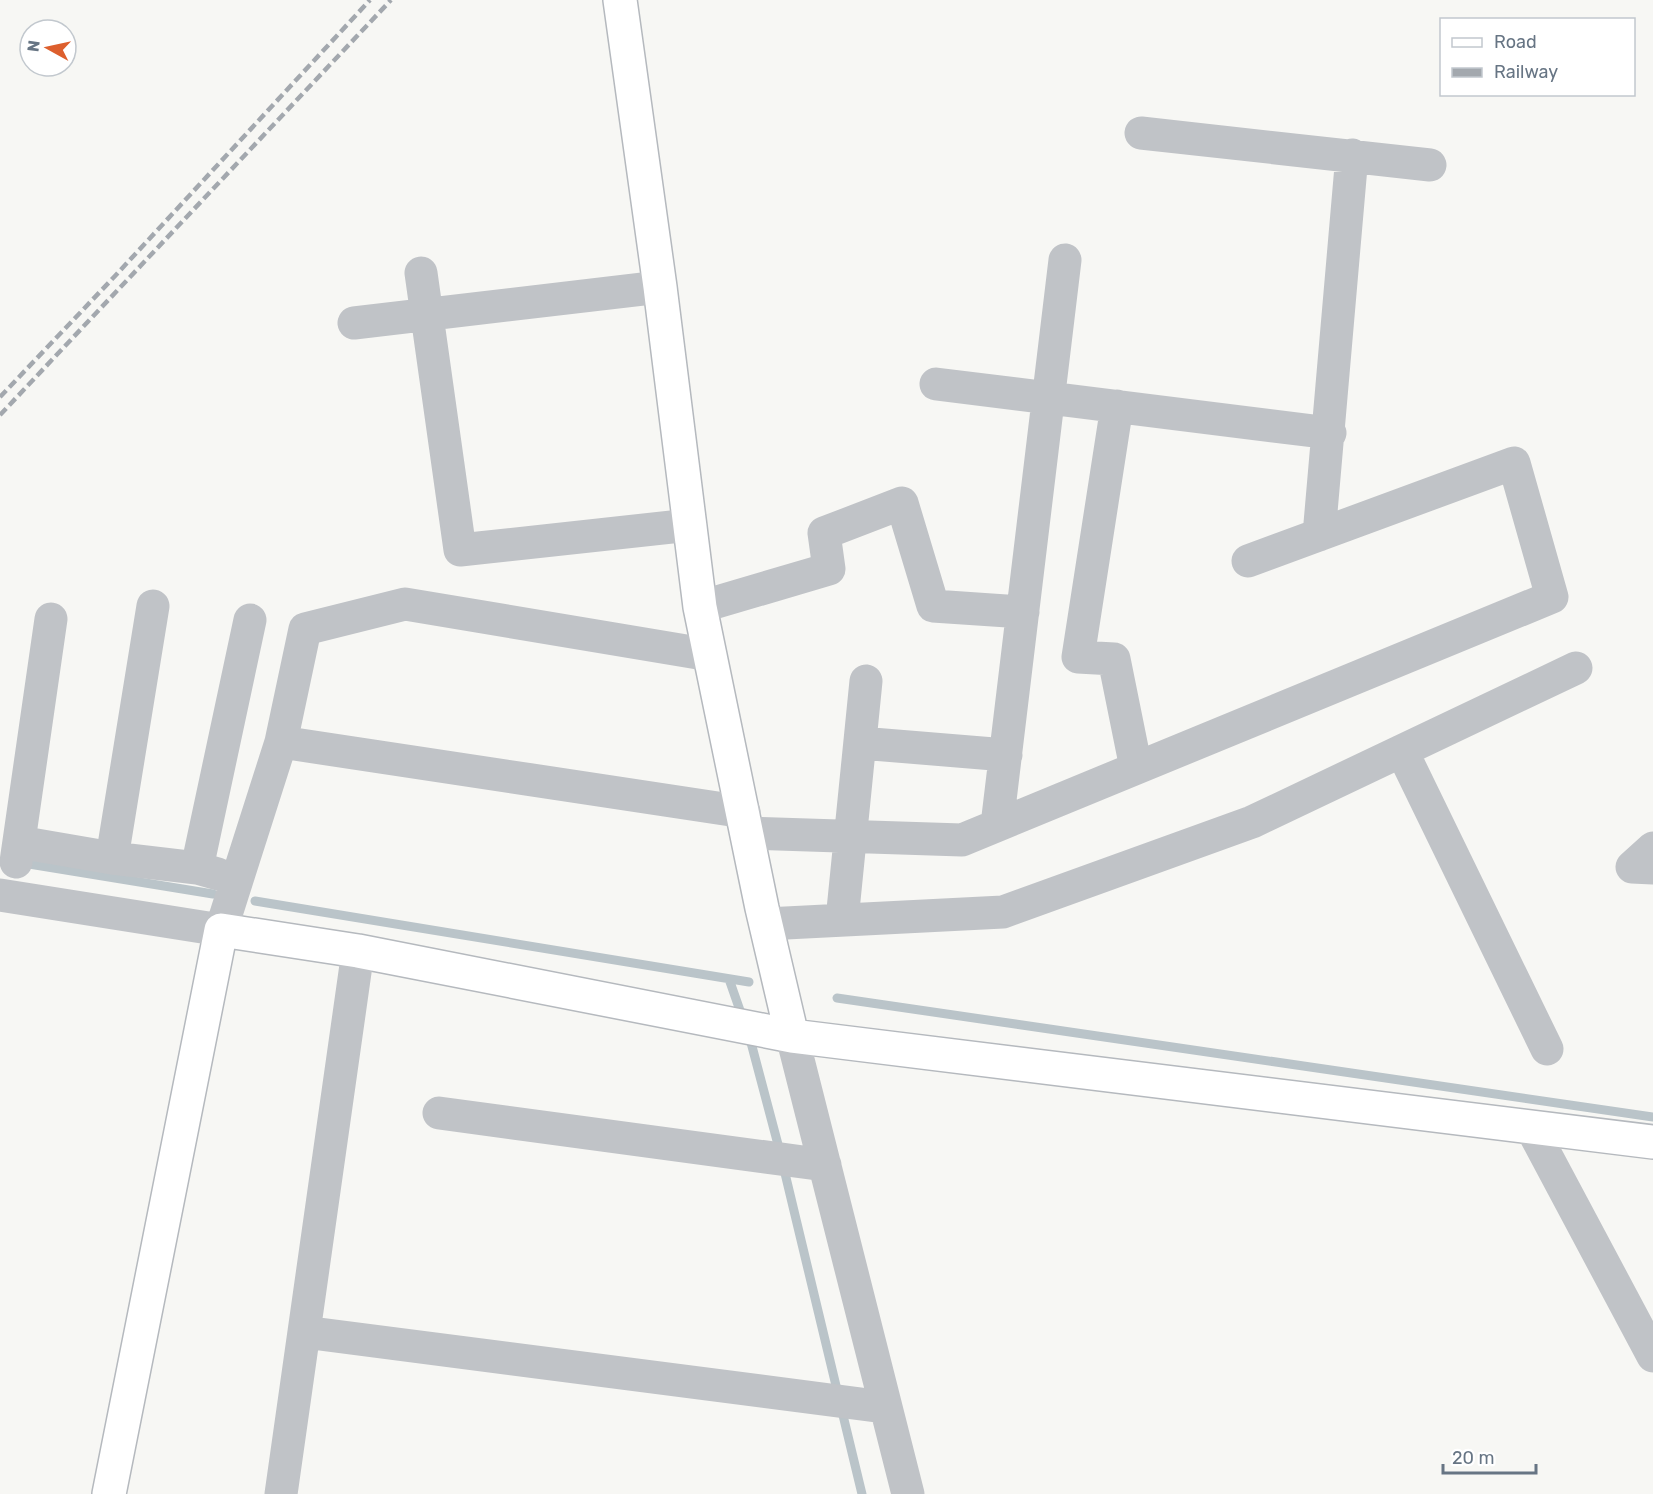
<svg xmlns="http://www.w3.org/2000/svg" width="1653" height="1494" font-family="Rubik,sans-serif">
  <style>
    .lines { fill: none; stroke-linecap: round; stroke-linejoin: round }
    .stream { stroke: #bac4c9; stroke-width: 9 }
    .secondary-casing { stroke: #b5b9be; stroke-width: 36 }
    .street { stroke: #c0c3c7; stroke-width: 33 }
    .secondary { stroke: #fff; stroke-width: 33 }
    .rail { stroke: #a3a8ae; stroke-width: 4.5; stroke-dasharray: 9 4.5; stroke-linecap: butt }
  </style>
  <rect width="100%" height="100%" fill="#f7f7f4"/>
  <g class="lines">
    <path class="stream" d="M23 863 213 894
      M255 901 749 982
      M729 979 743 1019
      M837 998 1653 1117
      M749 1035 780 1152
      M783 1165 838 1394
      M841 1407 862 1494"/>
    <g class="secondary-casing">
      <path id="secondary" d="M620 0 660 287 700 607 762 908 792 1036
        M109 1494 221 930 358 951 792 1036 1653 1142"/>
    </g>
    <path class="street" d="M1141 133 1430 165
      M421 273 460 550 690 525
      M354 323 660 287
      M936 384 1330 433
      M1117 406 1078 657 1114 659 1136 768
      M1319 535 1352 155
      M700 607 829 569 824 533 902 503 933 606 1023 612
      M281 742 744 812
      M860 743 1006 755
      M1402 751 1547 1049
      M997 825 1065 260
      M747 833 962 840 1552 597 1514 463 1248 561
      M19 842 112 858 197 868 218 874
      M1653 848 1632 867 1653 868
      M112 858 153 606
      M16 862 51 619
      M197 868 250 620
      M0 895 221 930 281 742 305 629 405 604 710 655
      M842 920 866 681
      M766 924 1003 912 1252 822 1576 668
      M792 1036 908 1494
      M439 1113 825 1165
      M1532 1129 1653 1356
      M304 1332 884 1407
      M281 1494 358 951"/>
    <use href="#secondary" class="secondary"/>
    <path class="rail" d="M0 397 115 276 370 0
      M0 415 391 0"/>
  </g>
  <rect x="1440" y="18" width="195" height="78" fill="#ffffff" stroke="#c2c8ce" stroke-width="1.5"/>
  <rect x="1452" y="38" width="30" height="9" fill="#ffffff" stroke="#c2c8ce" stroke-width="1.5"/>
  <text x="1494" y="48" font-size="18" fill="#677584">Road</text>
  <rect x="1452" y="68" width="30" height="9" fill="#a3a8ae" stroke="#c2c8ce" stroke-width="1.5"/>
  <text x="1494" y="78" font-size="18" fill="#677584">Railway</text>
  <g transform="translate(48 48) rotate(278)"><circle r="28" fill="#ffffff" stroke="#c2c8ce" stroke-width="1.5"/>
  <path d="M0-4.5L10 22L0 15L-10 22Z" fill="#dd5f2d"/>
  <text y="-9" font-size="16" font-weight="bold" text-anchor="middle" fill="#677584">N</text>
  </g>
  <path d="M1443 1464v9h93v-9" fill="none" stroke="#677584" stroke-width="3"/>
  <text x="1452" y="1464" font-size="18" fill="#677584" stroke="#ffffff" stroke-width="4.5" paint-order="stroke">20 m</text>
</svg>
